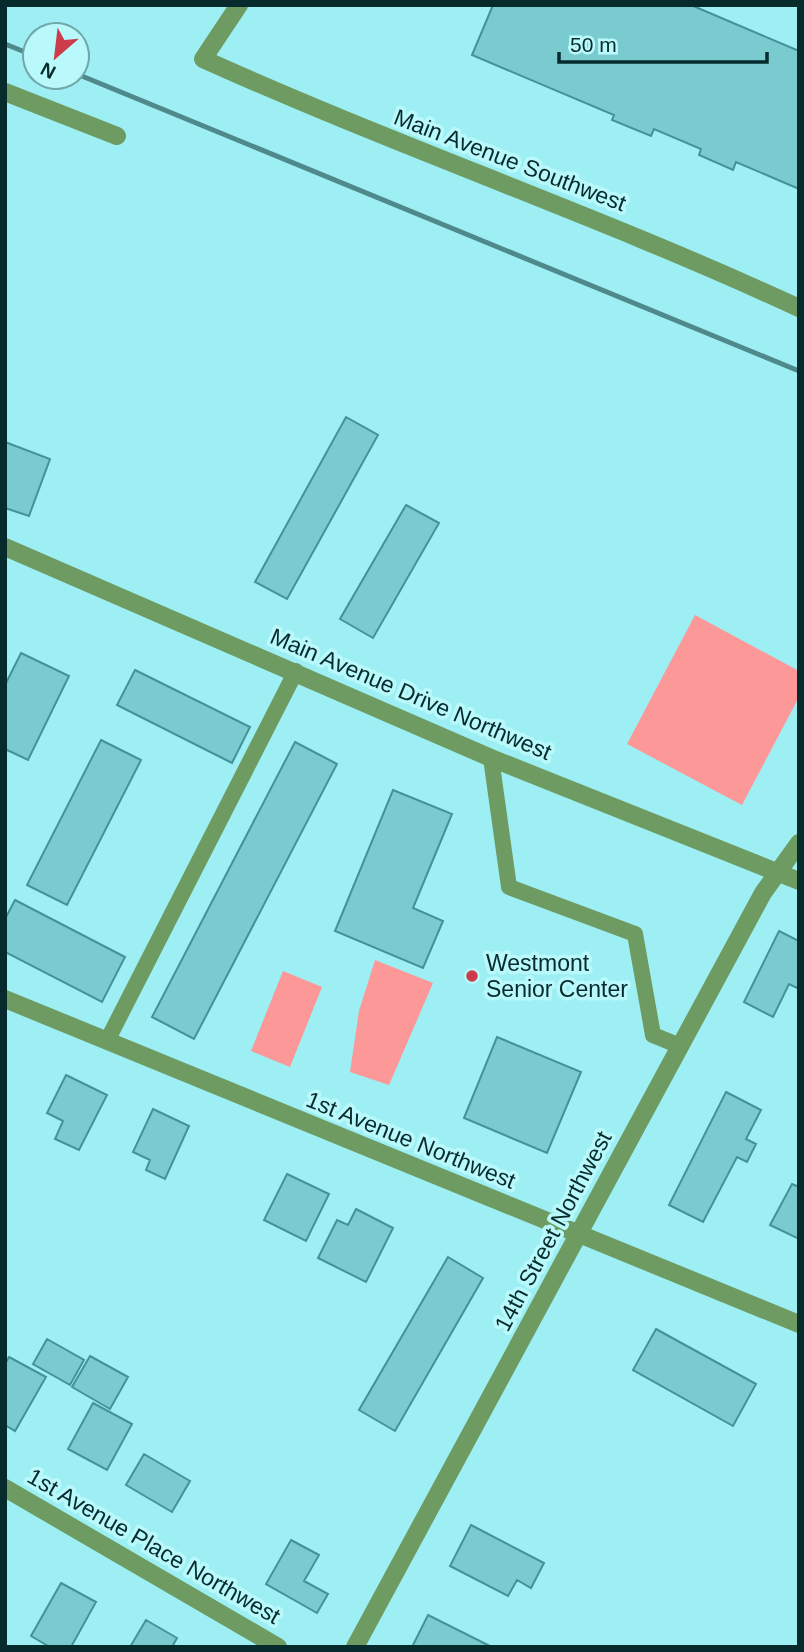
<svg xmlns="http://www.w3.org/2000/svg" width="804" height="1652" font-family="Arial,sans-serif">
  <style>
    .green { fill: #fd9899 }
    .building { fill: #7acbcf; stroke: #419397; stroke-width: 2 }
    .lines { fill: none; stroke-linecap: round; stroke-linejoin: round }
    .lane { stroke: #6d9b62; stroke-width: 16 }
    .street { stroke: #6d9b62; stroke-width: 18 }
    .rail { stroke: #4f898c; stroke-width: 5 }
    .poi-dot { fill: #cc3c4a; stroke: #b9f9fc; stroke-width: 2.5 }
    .labels { text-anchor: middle; stroke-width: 7; stroke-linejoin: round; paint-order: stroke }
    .street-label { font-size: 23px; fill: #072b2d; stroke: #b9f9fc }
    .poi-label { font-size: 23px; fill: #072b2d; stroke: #b9f9fc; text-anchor: start }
  </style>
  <rect width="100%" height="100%" fill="#9deff3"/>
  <path class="green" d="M695 615 799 671V697L742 805 627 744Z
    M375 960 433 983 389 1085 350 1072 359 1011Z
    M283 971 322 987 290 1067 251 1051Z"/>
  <path class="building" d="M493 5H691L799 51V189L736 162 733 170 699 155 701 149 654 129 651 136 612 120 614 115 472 55Z
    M346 417 378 435 287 599 255 582Z
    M5 442 50 459 29 516 5 508Z
    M406 505 439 523 373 638 340 619Z
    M21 653 69 676 28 760 5 749V685Z
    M135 670 250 727 232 763 117 705Z
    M101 740 141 760 67 905 27 885Z
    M295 742 337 764 194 1039 152 1017Z
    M393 790 452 814 413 908 443 921 423 968 335 931Z
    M15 900 125 957 102 1002 5 952V919Z
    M779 931 799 941V984L797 988 789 984 773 1017 744 1002Z
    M497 1037 581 1072 547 1153 464 1118Z
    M66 1075 107 1095 79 1150 55 1139 63 1121 47 1113Z
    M726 1092 761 1110 746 1139 756 1144 747 1162 737 1157 703 1222 669 1205Z
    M153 1109 189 1126 165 1179 146 1170 150 1160 133 1152Z
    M287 1174 329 1194 306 1241 264 1220Z
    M792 1184 799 1187V1239L770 1225Z
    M356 1209 393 1228 366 1282 318 1258 337 1220 348 1225Z
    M448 1257 483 1278 395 1431 359 1410Z
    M656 1329 756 1384 733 1426 633 1370Z
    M47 1339 84 1360 70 1385 33 1364Z
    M90 1356 128 1377 110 1409 72 1387Z
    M9 1357 46 1377 15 1431 5 1425V1364Z
    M93 1403 132 1424 107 1470 68 1449Z
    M144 1454 190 1481 172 1512 126 1485Z
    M471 1525 544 1563 531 1588 517 1580 508 1596 450 1566Z
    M291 1540 319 1555 304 1581 328 1594 317 1613 266 1584Z
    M61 1583 96 1602 71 1647H50L31 1636Z
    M428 1615 490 1646 489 1647H412Z
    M146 1620 177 1638 172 1647H130Z"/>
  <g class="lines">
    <path class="lane" d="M491 758 509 887 635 934 653 1035 680 1046
      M107 1041 296 671"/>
    <path class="street" d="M239 5 203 59C400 148 603 217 799 308
      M5 92 117 136
      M5 547 491 758 799 881
      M5 999 799 1324
      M5 1488 278 1647
      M355 1647 763 893 799 843"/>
    <path class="rail" d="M5 44 35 56
      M77 74 799 371"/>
  </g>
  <circle class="poi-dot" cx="472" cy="976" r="7"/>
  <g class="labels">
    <g class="street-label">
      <text transform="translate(510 160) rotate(21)" y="8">Main Avenue Southwest</text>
      <text transform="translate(411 694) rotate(23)" y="8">Main Avenue Drive Northwest</text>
      <text transform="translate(411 1140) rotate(22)" y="8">1st Avenue Northwest</text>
      <text transform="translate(553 1231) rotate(-62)" y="8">14th Street Northwest</text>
      <text transform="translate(154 1546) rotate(30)" y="8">1st Avenue Place Northwest</text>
    </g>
    <g class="poi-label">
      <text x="486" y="971">Westmont<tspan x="486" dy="26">Senior Center</tspan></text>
    </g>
  </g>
  <rect width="804" height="1652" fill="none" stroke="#072b2d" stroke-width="14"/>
  <g transform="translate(56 56) rotate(208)"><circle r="33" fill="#b9f9fc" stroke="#72a7a9" stroke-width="2"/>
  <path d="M0-5L12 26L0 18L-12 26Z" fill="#cc3c4a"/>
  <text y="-10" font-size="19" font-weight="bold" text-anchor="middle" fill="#072b2d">N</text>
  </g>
  <path d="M559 52v10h208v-10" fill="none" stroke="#072b2d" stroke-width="3.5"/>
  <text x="570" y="52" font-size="21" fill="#072b2d" stroke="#b9f9fc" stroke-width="5" paint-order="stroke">50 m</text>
</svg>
